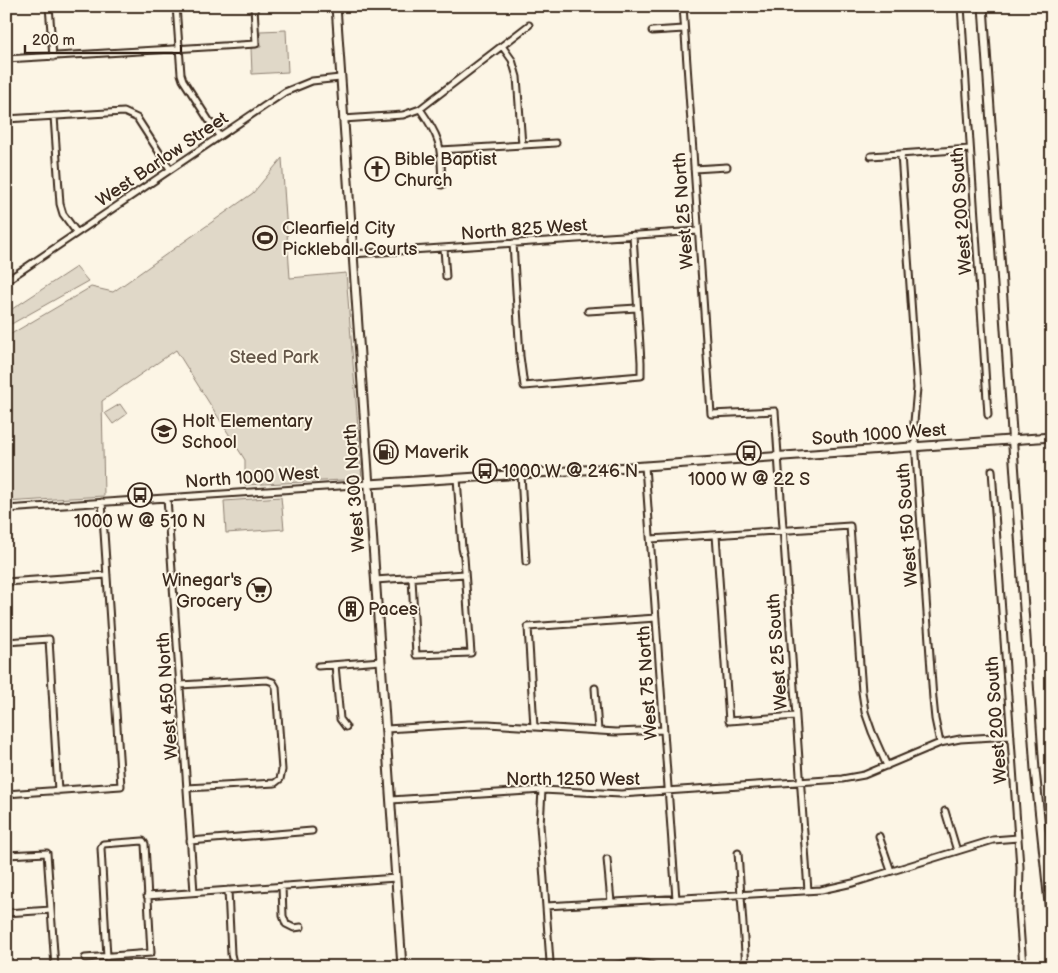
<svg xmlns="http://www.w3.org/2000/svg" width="1058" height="973" font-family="'Balsamiq Sans',sans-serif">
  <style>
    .green { fill: #e0d8c8; stroke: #8e8173 }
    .water { fill: #b7ad9e; stroke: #85796b }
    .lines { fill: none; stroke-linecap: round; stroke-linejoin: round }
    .minor-casing { stroke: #3b2a1e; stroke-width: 9 }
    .major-casing { stroke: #3b2a1e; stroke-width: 11 }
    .minor { stroke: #fcf5e5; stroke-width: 5 }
    .major { stroke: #fcf5e5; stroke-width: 7 }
    .labels { text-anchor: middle; stroke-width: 4; stroke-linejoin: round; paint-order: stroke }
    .street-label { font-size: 18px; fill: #3b2a1e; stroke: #fcf5e5 }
    .poi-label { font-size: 18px; fill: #3b2a1e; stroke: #fcf5e5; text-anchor: start }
    .park-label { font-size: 18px; fill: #645648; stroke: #fcf5e5 }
  </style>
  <rect width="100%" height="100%" fill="#fcf5e5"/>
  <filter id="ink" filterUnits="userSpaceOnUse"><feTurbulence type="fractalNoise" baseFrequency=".02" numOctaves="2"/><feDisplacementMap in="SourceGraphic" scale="10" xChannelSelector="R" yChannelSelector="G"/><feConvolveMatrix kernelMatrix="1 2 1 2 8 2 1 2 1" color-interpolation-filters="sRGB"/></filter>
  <g filter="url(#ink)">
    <path class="green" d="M286 30 288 72 252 74 251 48 261 47 260 31Z
      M282 158 290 278 346 273 362 479 245 485V460L176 350 102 401 104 496 6 502V337L91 287 113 292 253 193Z
      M76 267 88 281 6 327V313Z
      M120 404 127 414 113 424 105 413Z
      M281 497 284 529 226 533 224 501Z"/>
    <path class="water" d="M6 352C17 364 9 403 8 419L6 425Z"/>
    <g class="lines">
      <g class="minor-casing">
        <path id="minor" d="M49 6 53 57
          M176 6 181 74 183 80 219 136
          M683 6 711 414 775 411 808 891
          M961 6 988 415
          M652 31 684 29
          M502 46 512 60 517 77 522 145
          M6 59 256 44 254 6
          M420 109C427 119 434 129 438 141 442 154 441 170 442 185
          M54 116 60 204 63 214 77 233
          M6 119 124 112 137 118 170 169
          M343 119 403 115 420 109 529 25
          M440 150 556 143
          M901 154 917 388 914 422 915 441 933 699 935 719 940 743
          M871 156 970 149
          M694 169 727 167
          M513 243 520 356 524 386 641 376V362L633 235
          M444 248 446 277
          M352 254 698 231
          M6 281 285 92 312 81 340 78
          M588 311 637 308
          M645 466 676 899
          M992 470 1020 867 1019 911 1023 967
          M521 474 526 562
          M167 498 194 892
          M6 509 369 484
          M716 535 729 721 796 716
          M651 539 850 526 862 692 865 712 872 732 887 766
          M412 578 416 655 471 653 464 557 462 548 457 478
          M375 580 465 574
          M6 582 107 575
          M6 642 49 639 58 791
          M335 665 340 719 346 727
          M318 666 381 661
          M180 685 267 680 273 682 276 687 282 770 280 779 275 783 187 788
          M595 688 598 731
          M534 727 528 627 656 618
          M386 729 469 724H488L616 732 664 730
          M542 790 540 825 550 962 551 967
          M6 794 121 786 102 502
          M391 800 542 790 621 794 842 779 864 775 940 743 960 739 1011 736
          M945 811 957 851
          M879 836 891 871
          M190 841 312 831
          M738 853 746 967
          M6 855 47 853 55 967
          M607 859 611 902
          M282 886 283 916 286 924 294 928 301 927
          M228 890 231 954 234 967
          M147 896 396 878
          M546 906 821 890 853 883 993 840 1018 838
          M6 913 51 910
          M85 958 151 953 145 844 143 841 103 844 101 848 107 957
          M610 967C626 962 641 960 656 967"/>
      </g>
      <g class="major-casing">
        <path id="major" d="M336 6 402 967
          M983 6 1035 770 1052 932
          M369 484 645 466 1052 437"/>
      </g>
      <use href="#minor" class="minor"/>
      <use href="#major" class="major"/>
    </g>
  </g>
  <defs>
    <g id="church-ring" transform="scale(1.25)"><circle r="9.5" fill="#fcf5e5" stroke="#3b2a1e" stroke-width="1.5"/><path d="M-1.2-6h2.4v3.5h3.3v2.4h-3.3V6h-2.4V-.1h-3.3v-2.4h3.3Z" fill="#3b2a1e"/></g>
    <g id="stadium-ring" transform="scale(1.25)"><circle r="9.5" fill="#fcf5e5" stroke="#3b2a1e" stroke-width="1.5"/><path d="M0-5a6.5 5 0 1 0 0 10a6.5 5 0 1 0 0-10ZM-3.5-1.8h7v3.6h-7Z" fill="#3b2a1e"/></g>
    <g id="school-ring" transform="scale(1.25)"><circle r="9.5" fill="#fcf5e5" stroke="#3b2a1e" stroke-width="1.5"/><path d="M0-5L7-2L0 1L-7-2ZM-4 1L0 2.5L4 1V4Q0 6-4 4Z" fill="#3b2a1e"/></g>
    <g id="fuel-ring" transform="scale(1.25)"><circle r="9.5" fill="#fcf5e5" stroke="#3b2a1e" stroke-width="1.5"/><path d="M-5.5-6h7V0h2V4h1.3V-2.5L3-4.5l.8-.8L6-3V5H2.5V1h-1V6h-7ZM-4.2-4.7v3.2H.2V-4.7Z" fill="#3b2a1e"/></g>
    <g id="bus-ring" transform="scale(1.25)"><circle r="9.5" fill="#fcf5e5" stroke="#3b2a1e" stroke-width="1.5"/><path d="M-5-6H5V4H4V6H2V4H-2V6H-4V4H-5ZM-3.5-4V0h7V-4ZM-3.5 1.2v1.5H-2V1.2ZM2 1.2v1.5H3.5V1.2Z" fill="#3b2a1e"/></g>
    <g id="supermarket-ring" transform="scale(1.25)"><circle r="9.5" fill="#fcf5e5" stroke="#3b2a1e" stroke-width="1.5"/><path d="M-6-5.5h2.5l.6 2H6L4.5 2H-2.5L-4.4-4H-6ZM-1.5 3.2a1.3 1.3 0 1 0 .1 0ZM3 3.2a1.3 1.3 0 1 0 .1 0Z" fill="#3b2a1e"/></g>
    <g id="building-ring" transform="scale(1.25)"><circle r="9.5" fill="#fcf5e5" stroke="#3b2a1e" stroke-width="1.5"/><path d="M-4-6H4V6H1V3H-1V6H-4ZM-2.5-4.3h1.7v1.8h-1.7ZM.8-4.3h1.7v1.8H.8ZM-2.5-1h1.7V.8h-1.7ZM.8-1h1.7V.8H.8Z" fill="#3b2a1e"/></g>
  </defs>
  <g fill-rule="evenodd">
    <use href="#church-ring" x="377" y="169"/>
    <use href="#stadium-ring" x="265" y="238"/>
    <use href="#school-ring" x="164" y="431"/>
    <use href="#fuel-ring" x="386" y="452"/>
    <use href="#bus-ring" x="749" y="453"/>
    <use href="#bus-ring" x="485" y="471"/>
    <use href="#bus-ring" x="140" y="495"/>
    <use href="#supermarket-ring" x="259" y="590"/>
    <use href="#building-ring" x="351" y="609"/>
  </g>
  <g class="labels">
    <g class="street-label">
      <text transform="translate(162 159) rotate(-34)" y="6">West Barlow Street</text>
      <text transform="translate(683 211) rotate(-94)" y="6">West 25 North</text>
      <text transform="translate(961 211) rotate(-94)" y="6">West 200 South</text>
      <text transform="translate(524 229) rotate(-4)" y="6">North 825 West</text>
      <text transform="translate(879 434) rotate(-4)" y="6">South 1000 West</text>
      <text transform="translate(252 477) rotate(-4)" y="6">North 1000 West</text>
      <text transform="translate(354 488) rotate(-94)" y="6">West 300 North</text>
      <text transform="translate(907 525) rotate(-94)" y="6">West 150 South</text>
      <text transform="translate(777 652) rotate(-94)" y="6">West 25 South</text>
      <text transform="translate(647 683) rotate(-94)" y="6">West 75 North</text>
      <text transform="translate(167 696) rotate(-94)" y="6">West 450 North</text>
      <text transform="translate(996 720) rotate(-94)" y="6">West 200 South</text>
      <text x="573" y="785">North 1250 West</text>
    </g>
    <g class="poi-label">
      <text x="394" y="165">Bible Baptist<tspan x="394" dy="21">Church</tspan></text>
      <text x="282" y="234">Clearfield City<tspan x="282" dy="21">Pickleball Courts</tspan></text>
      <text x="182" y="427">Holt Elementary<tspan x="182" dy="21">School</tspan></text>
      <text x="404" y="458">Maverik</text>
      <text x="502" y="477">1000 W @ 246 N</text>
      <text x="749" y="485" text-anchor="middle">1000 W @ 22 S</text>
      <text x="140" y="527" text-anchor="middle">1000 W @ 510 N</text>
      <text x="242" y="586" text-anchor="end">Winegar's<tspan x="242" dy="21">Grocery</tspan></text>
      <text x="368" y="615">Paces</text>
    </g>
    <g class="park-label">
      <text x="274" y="363">Steed Park</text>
    </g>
  </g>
  <rect width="1058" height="973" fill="none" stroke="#fcf5e5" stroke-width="25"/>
  <rect x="12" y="12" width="1033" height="948" fill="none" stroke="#3b2a1e" stroke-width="2" filter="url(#ink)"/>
  <path d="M25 45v8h156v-8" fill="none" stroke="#3b2a1e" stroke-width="2.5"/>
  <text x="32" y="45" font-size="15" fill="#3b2a1e" stroke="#fcf5e5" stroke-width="4" paint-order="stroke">200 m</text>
</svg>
